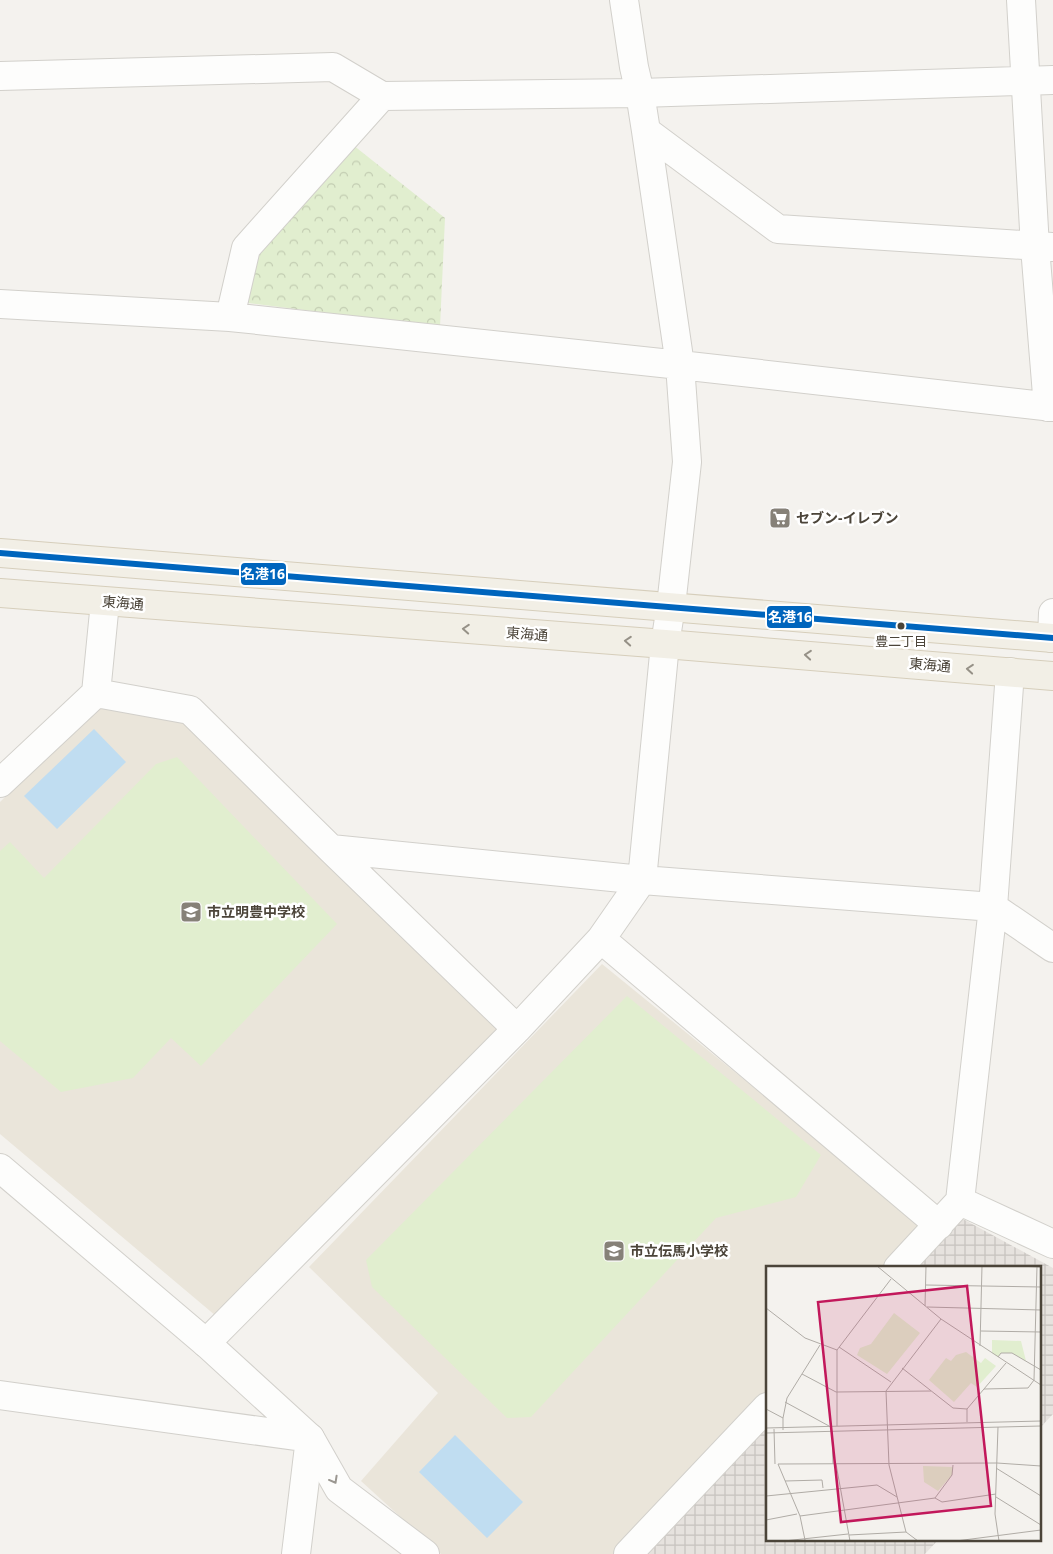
<svg xmlns="http://www.w3.org/2000/svg" width="1053" height="1554" font-family="'Open Sans','Noto Sans JP',sans-serif">
  <style>
    .industrial { fill: url(#industrial-grid) }
    .education { fill: #eae5da }
    .park { fill: url(#park-crowns) }
    .garden { fill: #e1eecf }
    .water { fill: #c0ddf1 }
    .lines { fill: none; stroke-linecap: round; stroke-linejoin: round }
    .minor-casing { stroke: #d2d0cb; stroke-width: 30 }
    .tertiary-casing { stroke: #d2d0cb; stroke-width: 30 }
    .primary-casing { stroke: #d6cebb; stroke-width: 30 }
    .minor { stroke: #fdfdfc; stroke-width: 28 }
    .tertiary { stroke: #fdfdfc; stroke-width: 28 }
    .primary { stroke: #f2efe6; stroke-width: 28 }
    .bus-1-casing { stroke: #fff; stroke-width: 10 }
    .bus-1 { stroke: #0065bd; stroke-width: 6 }
    .oneway { stroke: #969187 }
    .oneway2 { stroke: #9b9791 }
    .bus-dot { fill: #4b4439; stroke: #fff; stroke-width: 2 }
    .labels { text-anchor: middle; stroke-width: 5; stroke-linejoin: round; paint-order: stroke }
    .bus-label { font-size: 13px; fill: #4b4439; stroke: #fff }
    .poi-label { font-size: 14px; font-weight: bold; fill: #4b4439; stroke: #fff; text-anchor: start }
    .street-label { font-size: 14px; fill: #4b4439; stroke: #fff }
    .inset-road { fill: none; stroke: #b0aca6; stroke-width: 1 }
    .view { fill: #c2185b; fill-opacity: 0.15; stroke: #c2185b; stroke-width: 2.5 }
    .inset-edge { fill: none; stroke: #4b4439; stroke-width: 2.5 }
    .line-badge { stroke: #fff; stroke-width: 2 }
    .badge-label { font-size: 14px; text-anchor: middle; font-weight: bold; fill: #fff }
  </style>
  <defs>
    <pattern id="industrial-grid" width="8" height="8" patternUnits="userSpaceOnUse" patternTransform="scale(1.25)"><rect width="8" height="8" fill="#e6e2de"/><path d="M0 4h8M4 0v8" fill="none" stroke="#c7c3bf"/></pattern>
    <pattern id="park-crowns" width="20" height="18" patternUnits="userSpaceOnUse" patternTransform="scale(1.25)"><rect width="20" height="18" fill="#e1eecf"/><path d="M2 6a3 3 0 1 1 6 0M12 15a3 3 0 1 1 6 0" fill="none" stroke="#c3cdb2"/></pattern>
  </defs>
  <rect width="100%" height="100%" fill="#f4f2ee"/>
  <path class="industrial" d="M963 1219 1053 1268V1414L1039 1429V1268H915Z
    M767 1421V1540H938L925 1554H638Z"/>
  <path class="education" d="M97 706 186 722 497 1022V1030L216 1316 0 1134V802Z
    M602 964 918 1221V1235L886 1268H767V1394L615 1554H441L361 1481 438 1393 309 1267Z"/>
  <path class="park" d="M353 145 445 218 440 327 233 301 246 248Z"/>
  <path class="garden" d="M177 757 337 924 201 1066 171 1038 133 1078 61 1092 0 1041V851L10 842 44 878 156 764Z
    M627 996 821 1155 796 1197 716 1218 531 1417 507 1418 372 1287 366 1260Z"/>
  <path class="water" d="M94 729 126 762 57 829 24 796Z
    M455 1435 523 1502 487 1538 419 1472Z"/>
  <g class="lines">
    <g class="minor-casing">
      <path id="minor" d="M1021 0 1035 247 1048 407
        M0 76 333 67 382 96 640 93 1053 80
        M646 131 778 229 1053 247
        M0 304 230 317 680 365 1053 407
        M230 317 246 248 382 96
        M1052 638 1053 613
        M96 693 190 710 331 849 517 1029
        M0 783 96 693 105 602
        M331 849 642 880 993 907 1053 948
        M601 939 939 1225
        M960 1201 1053 1244
        M898 1268 960 1201 993 907 1010 672
        M206 1343 517 1029 601 939 642 880 665 644 671 606 687 462 680 365 646 131 640 93 634 67 624 0
        M310 1438 339 1489 425 1554
        M628 1554 767 1407"/>
    </g>
    <g class="tertiary-casing">
      <path id="tertiary" d="M0 1168 206 1343 310 1438
        M0 1395 310 1438
        M296 1554 310 1438"/>
    </g>
    <g class="primary-casing">
      <path id="primary" d="M0 553 1053 638
        M0 593 665 644 1053 676"/>
    </g>
    <use href="#minor" class="minor"/>
    <use href="#tertiary" class="tertiary"/>
    <use href="#primary" class="primary"/>
    <g class="bus-1-casing">
      <path id="bus-1" d="M0 553 1053 638"/>
    </g>
    <use href="#bus-1" class="bus-1"/>
  </g>
  <defs><path id="oneway-chevron" d="M-2-3.5L2.5 0L-2 3.5" fill="none" stroke-width="1.6" stroke-linecap="round" stroke-linejoin="round" transform="scale(1.25)"/></defs>
  <g class="oneway">
    <use href="#oneway-chevron" transform="translate(466 629) rotate(-176)"/>
    <use href="#oneway-chevron" transform="translate(628 641) rotate(-176)"/>
    <use href="#oneway-chevron" transform="translate(808 655) rotate(-175)"/>
    <use href="#oneway-chevron" transform="translate(970 669) rotate(-175)"/>
  </g>
  <use class="oneway2" href="#oneway-chevron" transform="translate(334 1480) rotate(61)"/>
  <defs>
    <g id="supermarket-square" transform="scale(1.125)"><rect x="-9" y="-9" width="18" height="18" rx="4" fill="#868178" stroke="#fff"/><path d="M-6-5.5h2.5l.6 2H6L4.5 2H-2.5L-4.4-4H-6ZM-1.5 3.2a1.3 1.3 0 1 0 .1 0ZM3 3.2a1.3 1.3 0 1 0 .1 0Z" fill="#fff"/></g>
    <g id="school-square" transform="scale(1.125)"><rect x="-9" y="-9" width="18" height="18" rx="4" fill="#868178" stroke="#fff"/><path d="M0-5L7-2L0 1L-7-2ZM-4 1L0 2.5L4 1V4Q0 6-4 4Z" fill="#fff"/></g>
  </defs>
  <g fill-rule="evenodd">
    <use href="#supermarket-square" x="780" y="518"/>
    <use href="#school-square" x="191" y="912"/>
    <use href="#school-square" x="614" y="1251"/>
  </g>
  <circle class="bus-dot" cx="901" cy="626" r="4.5"/>
  <g class="labels">
    <g class="bus-label">
      <text x="901" y="646">豊二丁目</text>
    </g>
    <g class="poi-label">
      <text x="796" y="523">セブン-イレブン</text>
      <text x="207" y="917">市立明豊中学校</text>
      <text x="630" y="1256">市立伝馬小学校</text>
    </g>
    <g class="street-label">
      <text transform="translate(123 603) rotate(5)" y="5">東海通</text>
      <text transform="translate(527 634) rotate(4)" y="5">東海通</text>
      <text transform="translate(930 665) rotate(5)" y="5">東海通</text>
    </g>
  </g>
  <g transform="translate(766 1266)">
    <rect width="275" height="275" fill="#f4f2ee"/>
    <path d="M226 74 255 75 260 95 246 87H235L232 91 226 87ZM157 200 187 201 186 209 172 225 158 216Z" fill="#e1eecf"/>
    <path d="M128 47 154 67 121 108 91 89 94 82 105 78ZM200 86 215 97 219 92 230 100 211 121 205 117 188 136 163 114 180 92 185 95 190 89Z" fill="#e1eecf"/>
    <path class="inset-road" d="M111 0 175 53 275 119M250 0 275 1M160 19 275 21M159 40 160 0M161 41 275 44M0 42 39 72 71 84M215 65 275 66M214 80 216 0M73 81 125 116M232 91 235 87H246L275 104M136 102 187 142 201 143M36 108 70 126 165 125M218 123 262 122 268 114 271 0M19 136 63 160M0 143 17 152V164M17 152 21 132 54 79M201 156V143L240 97M71 160V84L125 13M232 161 229 248 233 275M0 162 275 155M8 163 9 198M66 165 67 198M0 167 275 160M70 198 84 275M230 202 275 230M19 215 56 214 57 222M230 228 176 236 169 232 34 250 12 198 231 197 275 200M0 230 111 219 131 231M230 231 275 259M169 232 186 209 187 199M34 250 39 274M0 254 31 248M83 269 140 266M18 275 82 268M152 275 140 266 123 199 120 125 175 53M190 275 275 264"/>
    <path class="view" d="M201 20 225 240 75 256 52 36Z"/>
    <rect width="275" height="275" class="inset-edge"/>
  </g>
  <g class="line-badge">
    <rect x="240" y="562" width="47" height="24" rx="5" fill="#0065bd"/>
    <rect x="766" y="605" width="47" height="24" rx="5" fill="#0065bd"/>
  </g>
  <g class="badge-label">
    <text x="263" y="579">名港16</text>
    <text x="790" y="622">名港16</text>
  </g>
</svg>
